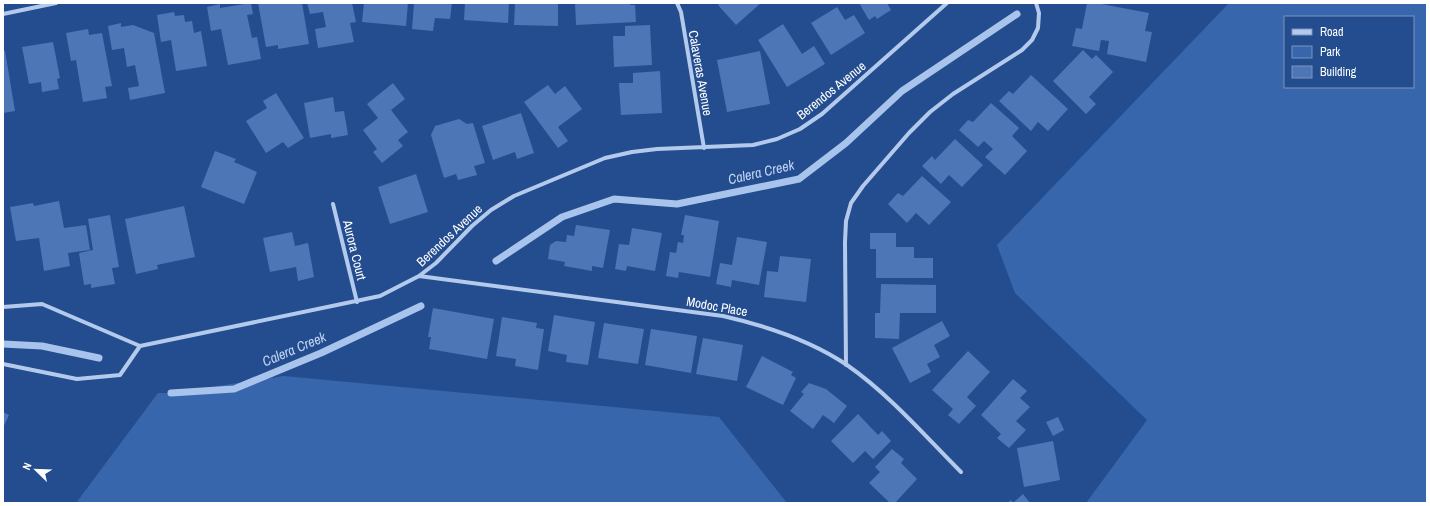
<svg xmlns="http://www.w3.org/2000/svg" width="1430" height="506" font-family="'Archivo Narrow',sans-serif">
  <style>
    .green { fill: #3866ac; fill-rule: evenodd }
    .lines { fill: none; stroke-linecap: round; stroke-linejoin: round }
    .stream { stroke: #a8c4ec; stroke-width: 7 }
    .building { fill: #4c76b6 }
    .street { stroke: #b4caec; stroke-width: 4 }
    .labels { text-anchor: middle; stroke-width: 3; stroke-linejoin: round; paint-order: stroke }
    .street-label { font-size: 13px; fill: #fff; stroke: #244d8f }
    .water-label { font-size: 14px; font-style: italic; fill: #c0d4f3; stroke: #244d8f }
  </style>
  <rect width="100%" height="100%" fill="#244d8f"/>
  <path class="green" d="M1229 3H1427V503H1086L1147 420 1015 293 997 245ZM1285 17H1413V87H1285Z
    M284 376 719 417 787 503H76L158 393H171Z"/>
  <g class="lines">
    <path class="stream" d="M496 261 562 217 614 199 677 204 799 179 846 143 902 91 1017 14
      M3 344 42 346 99 358
      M171 393 234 389 321 353 421 306"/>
  </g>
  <path class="building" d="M251 3 253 14 247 15 252 38 257 37 261 59 228 65 221 29 211 31 207 7 220 4V8Z
    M258 3H302L309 44 278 49V45L266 47Z
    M307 3H352L356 22 350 23 354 42 318 48 315 29 326 27 323 12 310 14Z
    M364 3H408L406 26 362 22Z
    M414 3H452L450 19 435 18 433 31 412 29Z
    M465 3H509L508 23 464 20Z
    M515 3H558V26L514 25Z
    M575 3H630V5H635L636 22 576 25Z
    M720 3H761L736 25 718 5Z
    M859 3H887L891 10 877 19 875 16 869 20Z
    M1087 3H1096L1149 13 1145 31 1152 32 1146 62 1107 54 1109 41 1101 40 1099 51 1072 46 1076 28 1082 29Z
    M837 7 845 20 854 15 865 33 831 55 811 23Z
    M174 12 175 16 184 15 185 22 192 21 194 33 201 31 207 66 176 71 171 40 161 42 157 15Z
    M121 23V27L133 25 154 33 165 93 130 100 128 88 139 86 135 65 127 67 124 48 112 50 108 26Z
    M783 24 802 54 814 46 825 64 787 87 758 40Z
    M650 25 652 65 614 67 613 36H625V26Z
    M88 29 89 35 102 33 112 86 105 87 107 98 83 102 76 60 71 61 66 33Z
    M53 42 60 78 57 79 59 89 42 92 41 82 29 84 22 47Z
    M1083 50 1092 59 1096 55 1113 72 1089 97 1096 104 1086 114 1053 81Z
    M3 51H5L15 111 3 113Z
    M760 51 770 104 727 112 717 60Z
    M660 71 662 113 621 115 619 83H633V73Z
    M1031 75 1068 109 1048 131 1038 122 1031 131 999 101 1009 91 1013 94Z
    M393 83 405 99 391 110 408 132 398 140 403 146 382 163 373 152 377 149 363 130 378 118 367 104Z
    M548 85 555 94 565 86 582 109 558 127 568 141 558 148 524 102Z
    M276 93 304 138 288 148 283 142 266 153 246 121 267 108 263 101Z
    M333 97 335 112 344 111 348 135 331 138V134L310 138 304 103Z
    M991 103 1019 128 1012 136 1027 151 1005 175 985 157 993 149 984 141 978 147 959 130 968 120 973 122Z
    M521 113 534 153 517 159 515 152 493 160 482 126Z
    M459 119 467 124 473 123 485 163 474 166 477 175 458 180 456 174 444 178 431 135 435 126Z
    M955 139 983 165 962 187 949 175 941 184 922 166 932 156 935 160Z
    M215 151 236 159 234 162 257 172 244 204 201 187Z
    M416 174 428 212 390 224 378 187Z
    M922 176 951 202 929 225 916 213 907 223 888 204 898 193 903 196Z
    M59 201 64 228 86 225 90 250 68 253 70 266 44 271 39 238 16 241 10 207 33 203 34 206Z
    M184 206 195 257 157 265 158 269 136 274 125 219Z
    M110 215 119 267 112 268 115 284 91 288V284L84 285 79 253 93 250 88 219Z
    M685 215 719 221 710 277 679 272 678 278 666 276 670 252 676 253 678 242 683 243 684 235H681Z
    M576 225 610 230 603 268 592 266V271L564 266 565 262 548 259 550 245 556 241 566 242 567 235 574 236Z
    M632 228 662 233 655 271 627 266 626 271 615 269 619 244 629 245Z
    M292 232 295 246 308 243 314 277 298 281 296 267 270 272 263 238Z
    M870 233H896V247H914V258H933V278H876V249H870Z
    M737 237 767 242 759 285 732 280 731 287 716 284 720 263 732 265Z
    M780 256 811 259 806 302 764 297 767 271 778 272Z
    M881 284 936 285V313H900L899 339 875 338V313H880Z
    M433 308 494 319 487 359 429 349 431 337H428Z
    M554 315 595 322 588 365 566 362 567 355 548 351Z
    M502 317 537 323 536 328 544 329 538 370 515 366 516 359 496 356Z
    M942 321 950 336 934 345 940 357 927 364 931 372 910 383 892 348Z
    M604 323 644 329 638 364 598 358Z
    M651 329 697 336 691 373 645 365Z
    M703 338 743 345 737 381 696 374Z
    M968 351 990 372 967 397 976 406 959 424 948 415 953 409 932 390Z
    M762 356 793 372 791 375 796 378 783 405 746 387Z
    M1013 379 1027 391 1020 398 1030 407 1016 421 1026 430 1009 448 997 438 1001 434 981 415Z
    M809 383 826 389 847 406 834 423 823 415 813 429 790 411 804 394 801 392Z
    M3 412 9 415 3 428Z
    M858 414 878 435 882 431 891 441 873 459 865 451 853 463 831 441Z
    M1058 417 1064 430 1053 436 1046 422Z
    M1053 441 1060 480 1024 487 1017 448Z
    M892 449 904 459 901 463 917 479 895 503H890L869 483 880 472 875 467Z
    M1023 494 1030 503H1007L1011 500 1013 503Z"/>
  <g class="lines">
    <path class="street" d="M677 3 681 12 704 148
      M3 14 56 3
      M333 204 357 302
      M419 276 723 316C767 326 810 340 847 365 890 395 925 436 961 472
      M3 307 42 304 140 346
      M3 364 77 379 120 375 140 346 380 296 419 276 436 263 472 226 491 210 514 196 605 158 632 152 657 149 753 145 777 139 800 129 822 114 947 3
      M846 365 845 242 846 221 851 203 863 186 909 133 930 112 953 94 1022 50 1032 40 1038 28 1039 13 1036 3"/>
  </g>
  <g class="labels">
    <g class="street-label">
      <text transform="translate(701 73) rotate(80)" y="5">Calaveras Avenue</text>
      <text transform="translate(831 90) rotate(-39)" y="5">Berendos Avenue</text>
      <text transform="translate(449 235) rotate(-43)" y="5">Berendos Avenue</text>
      <text transform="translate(355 250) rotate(76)" y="5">Aurora Court</text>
      <text transform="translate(717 306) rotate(10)" y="5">Modoc Place</text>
    </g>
    <g class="water-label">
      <text transform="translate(761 172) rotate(-13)" y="5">Calera Creek</text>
      <text transform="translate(294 349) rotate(-23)" y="5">Calera Creek</text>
    </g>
  </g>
  <rect width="1430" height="506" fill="none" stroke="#ffffff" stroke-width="8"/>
  <rect x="1284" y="16" width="130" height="72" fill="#244d8f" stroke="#7c94bc"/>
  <rect x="1292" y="29" width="20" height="6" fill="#b4caec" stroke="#7c94bc"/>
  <text x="1320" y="36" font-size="12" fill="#ffffff">Road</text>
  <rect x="1292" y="46" width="20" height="12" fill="#3866ac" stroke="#7c94bc"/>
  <text x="1320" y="56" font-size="12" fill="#ffffff">Park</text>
  <rect x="1292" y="66" width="20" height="12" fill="#4c76b6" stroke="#7c94bc"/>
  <text x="1320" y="76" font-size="12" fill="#ffffff">Building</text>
  <g transform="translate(36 470) rotate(293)" stroke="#244d8f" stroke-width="3" paint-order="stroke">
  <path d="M0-3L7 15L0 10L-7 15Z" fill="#ffffff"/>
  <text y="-6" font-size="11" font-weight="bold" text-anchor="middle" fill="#ffffff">N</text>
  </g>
</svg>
